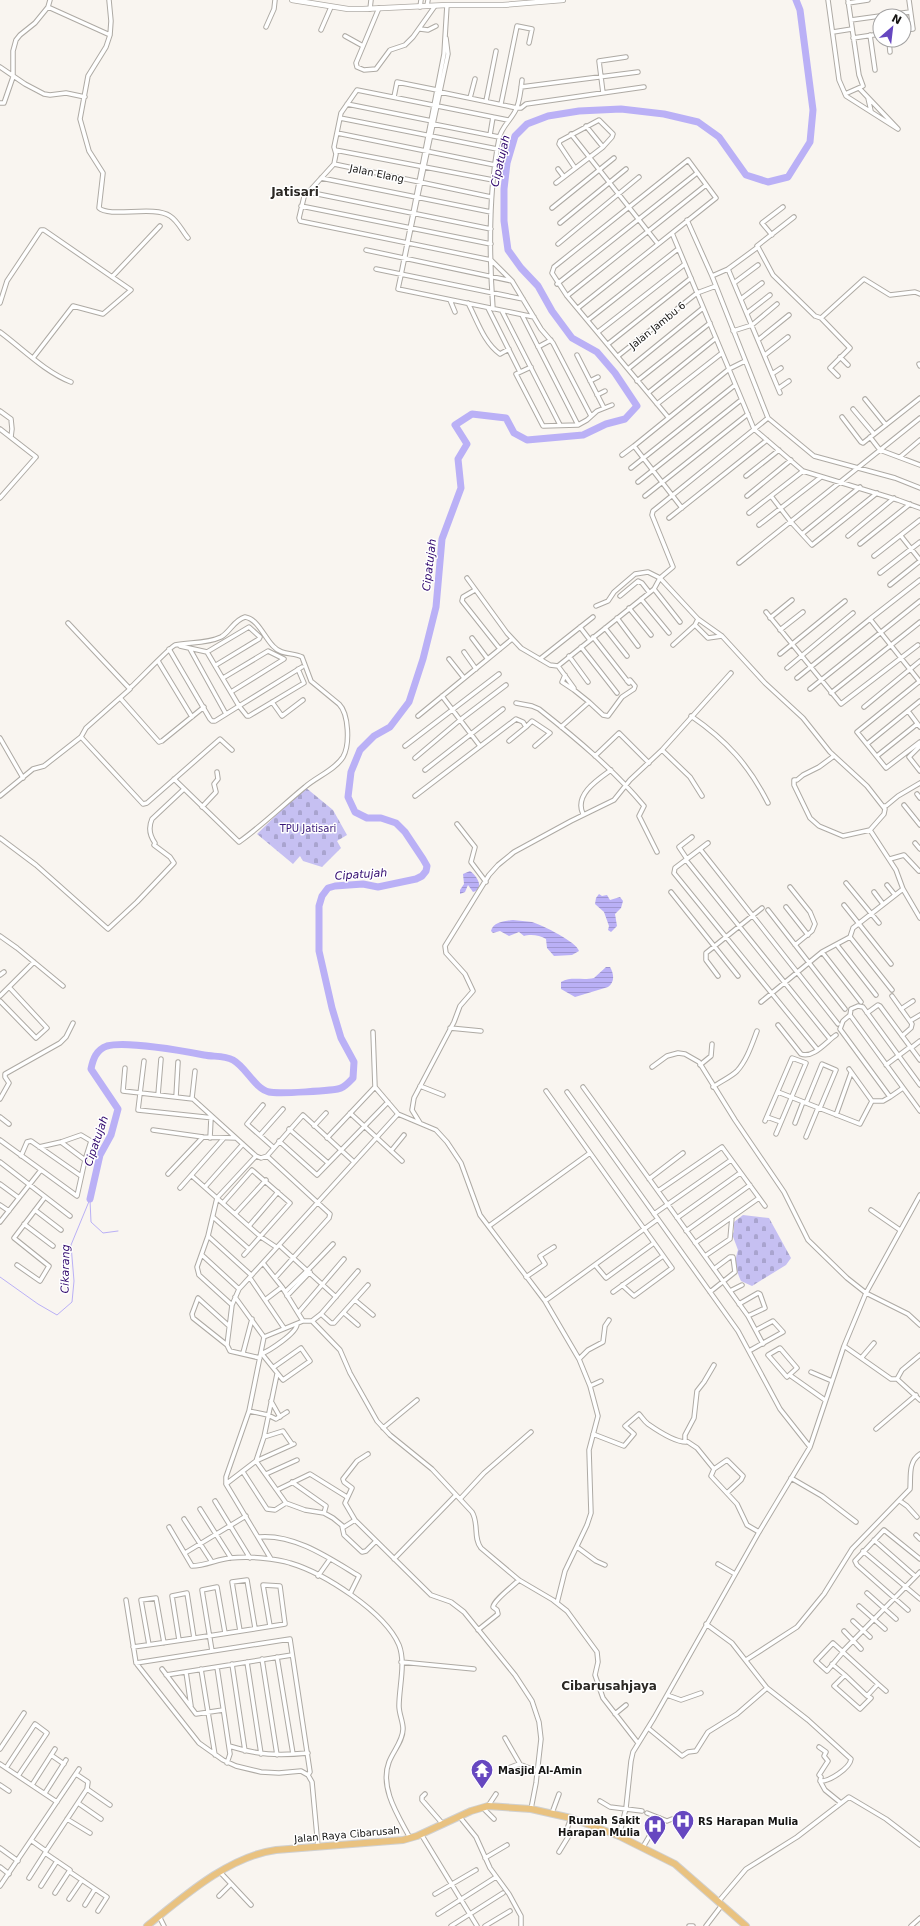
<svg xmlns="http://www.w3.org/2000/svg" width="920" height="1926" font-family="'DejaVu Sans',sans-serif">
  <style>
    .cemetery { fill: url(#cemetery-stones) }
    .water { fill: url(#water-rules) }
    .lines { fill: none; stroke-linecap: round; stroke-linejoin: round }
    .stream { stroke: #bab0f6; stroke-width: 1 }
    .river { stroke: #bab0f6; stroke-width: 7 }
    .minor-casing { stroke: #aeaaa4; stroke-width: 5.5 }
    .tertiary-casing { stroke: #aeaaa4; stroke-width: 6 }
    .primary-casing { stroke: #d0d0d0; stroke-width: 8 }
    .minor { stroke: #fff; stroke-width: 3.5 }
    .tertiary { stroke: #fff; stroke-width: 4.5 }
    .primary { stroke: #e9c280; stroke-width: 6 }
    .labels { text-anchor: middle; stroke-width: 3; stroke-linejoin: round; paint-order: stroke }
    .street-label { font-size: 10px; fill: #161513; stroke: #fff }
    .park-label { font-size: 10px; fill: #361578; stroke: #fff }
    .poi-label { font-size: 10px; font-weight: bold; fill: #161513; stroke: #fff; text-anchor: start }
    .water-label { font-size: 11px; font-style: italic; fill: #2e056c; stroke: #fff }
    .quarter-label { font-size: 12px; font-weight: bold; fill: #2b2824; stroke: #fff }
  </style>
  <defs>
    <pattern id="cemetery-stones" width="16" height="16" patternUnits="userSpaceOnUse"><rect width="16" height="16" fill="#c6c0f2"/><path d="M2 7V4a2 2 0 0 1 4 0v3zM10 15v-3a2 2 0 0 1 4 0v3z" fill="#a9a4cf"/></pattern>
    <pattern id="water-rules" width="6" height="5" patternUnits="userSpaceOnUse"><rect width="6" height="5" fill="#bab0f6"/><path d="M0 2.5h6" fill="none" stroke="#9f96d2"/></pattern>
  </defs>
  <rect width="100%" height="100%" fill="#f9f5f0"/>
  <path class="cemetery" d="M305 787 333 810 347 835 337 841 341 848 322 867 303 861 300 856 293 864 257 834Z
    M743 1215 769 1218 791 1258 786 1265 752 1286 741 1281C736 1270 734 1261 738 1250L732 1234 734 1232V1222Z"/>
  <path class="water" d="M470 871C477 876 485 888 473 892L468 885 465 892 460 894V890L464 884 463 874Z
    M599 894 602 896 607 895 610 900 620 897 623 901 621 908 615 914 617 926 611 932 608 930 609 926 604 912 595 904 596 898Z
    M513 920C519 921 526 921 532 922 542 925 577 942 579 951L572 955 554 956 547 948 546 939C540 935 530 934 524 936L519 932 509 936 500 931 493 933 491 931C493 922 505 921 513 920Z
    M606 967H610C614 974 615 982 608 987L575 997 561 989V982C572 976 582 981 594 978Z"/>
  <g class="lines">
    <path class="stream" d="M90 1200 91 1222 103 1233 118 1231
      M0 1277 38 1304 57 1315 72 1302 74 1281 71 1245 90 1199"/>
    <path class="river" d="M90 1199 100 1155 111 1135 118 1109 91 1069C93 1059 96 1050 107 1046 126 1041 183 1051 204 1055 213 1057 224 1055 233 1060 246 1067 255 1089 269 1092 277 1094 335 1091 341 1088 346 1086 350 1081 353 1078L354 1062 341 1038 332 1008 319 951V906L322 896 328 888 335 886 363 884 378 887 416 879 422 876 426 871 427 866 423 859 405 832 396 823 381 818H367L355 812 348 797 351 772 360 750 374 736 390 727 409 702 423 659 436 607 442 539 461 488 458 459 467 444 455 425 472 414 506 418 514 433 527 440 583 435 606 424 625 419 637 406 615 373 597 352 572 338 552 311 538 286 521 268 508 250 504 221V189L507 163 515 136 527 124 548 116 579 111 621 109 664 114 698 122 719 137 746 175 768 182 788 177 810 142 813 110 800 10 796 0"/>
    <g class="minor-casing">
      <path id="minor" d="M109 0 111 21 110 35 106 47 88 76 80 119 89 151 103 173 99 208C110 218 154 205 170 216 178 221 182 231 188 238
        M828 0 839 80 846 96 898 129 859 88
        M848 3 868 0
        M427 6 428 0
        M48 7 110 35
        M420 7 421 0
        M379 8 356 63 357 67 364 70 376 69 390 50 405 45 413 37 435 6
        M370 9 371 0
        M881 16 910 12
        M851 20 880 16
        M266 27 274 9 275 0
        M420 29 428 30 436 26
        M321 30 331 7
        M904 30 913 29 909 0
        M833 32 852 29
        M870 35 875 70
        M345 36 363 46
        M446 38 448 54 398 289 534 317
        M853 38 880 34
        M889 40 890 52
        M0 67 25 84 44 94 50 95 66 93 85 97
        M521 87 638 72
        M440 92 517 108H521L526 104 644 87
        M603 93 599 61 626 57
        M845 94 863 86 859 75 848 0
        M394 97 397 82 437 90
        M470 98 475 79
        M868 98 871 111
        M486 101 496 51
        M0 103H4L13 77V51L16 40 20 35 35 23 48 7 50 0
        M347 104 432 121
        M501 104 517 26 532 29 529 43
        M340 118 497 149
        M508 120 357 90 341 113 334 147 336 154 334 164 304 197 299 218 300 221 491 260 512 281 541 329 553 343 591 416
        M433 124 499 137
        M337 133 495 165
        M571 134 658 244
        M490 135 493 117
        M335 150 493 180
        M334 164 491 197
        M575 168 559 144 560 141 599 120 613 134 612 137 603 147
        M558 169 564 177
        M321 178 491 212
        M556 183 603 147 586 126
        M308 192 491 229
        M301 206 491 244
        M552 208 614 158
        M687 220 712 276 768 418 814 456 895 478 920 488
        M560 223 626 169
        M672 233 754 429 803 471 898 500 920 508
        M772 235 762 223 783 207
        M558 244 639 177
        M757 246 794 217
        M366 250 512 281
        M376 269 523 299
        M728 269 780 393
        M712 276 728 269 758 247 773 275 815 316 821 318 850 348 830 368 838 376
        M112 277 160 226
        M400 280 444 54 447 5
        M734 283 758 265
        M557 284 697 173
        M567 296 706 185
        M741 299 762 283
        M450 300 455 312
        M0 303 7 281 41 230H44L131 290 103 314 73 306 33 358
        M468 303C477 320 484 343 500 354L509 349
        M488 308 520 372
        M578 308 716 198 688 160 554 267 552 273 567 296 668 417
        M493 309C489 253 488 194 499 139 501 126 513 119 517 107 520 99 521 89 522 80
        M502 311 560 425
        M747 313 770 295
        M522 315 578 425
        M821 318 864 279 890 295 915 292 920 294
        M588 320 678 249
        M733 331 752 325 777 304
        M0 332C23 349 45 372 71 382
        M598 332 685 264
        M758 340 789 315
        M608 344 691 278
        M538 347 551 340
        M577 355 604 408
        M765 355 788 337
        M618 356 697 293 716 286
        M840 357 848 365
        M919 364 920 366
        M531 367 516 374 543 426 578 425 587 420 597 411 612 405
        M628 369 703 308
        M772 374 781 368
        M590 381 598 377
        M637 381 710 323
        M779 388 789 381
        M648 393 716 338
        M597 395 605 391
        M865 399 886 425
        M657 404 722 353
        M853 409 874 434
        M0 411 11 419 12 429 11 437
        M842 417 861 442 863 443 920 398
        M0 429 36 457 0 498
        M870 437 880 450 920 465
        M622 455 634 446
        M900 457 920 440
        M631 468 735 385
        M746 476 779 450
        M638 482 741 400
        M645 496 748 414
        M747 496 791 460
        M771 496 791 522 812 545 877 493
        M682 508 634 446 729 369 745 361
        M749 513 803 471
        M669 518 767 440
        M759 525 821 477
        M802 534 860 487
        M848 536 894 498
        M901 536 920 560
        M860 544 910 504
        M874 556 920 520
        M739 563 920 418
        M880 573 920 542
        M467 578 507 633 521 648 550 665 558 666 654 589 660 578 673 567 652 515 653 511 768 418
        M920 580 870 619 920 682
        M890 585 920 561
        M654 589 680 622
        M475 590 463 597 462 601 500 649
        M620 596 638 581 642 583 649 592
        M641 599 669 633
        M596 606 608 601 614 592 635 574 648 572 660 578 698 619 722 636 765 683 803 718 830 752 867 786 885 809 884 814 870 830 843 836 819 826 810 818 794 785V780H797L803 775 819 767 834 756
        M629 608 651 635
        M766 612 841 704 918 645
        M617 618 638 646
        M770 618 792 600
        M68 623 130 689 86 728 81 737 143 804 147 803 220 739 232 750
        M695 625 708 638 722 636
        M580 627 590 640
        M605 628 627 656
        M780 630 803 612
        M593 637 629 683
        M472 638 487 658
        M673 645 695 625 698 619
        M180 646 207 652 249 627 260 637 259 639 216 665
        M581 647 617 693
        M169 649 210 719 212 721H215L239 706 207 652
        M190 649 226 714
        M464 652 476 669
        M780 654 845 601
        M569 656 588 682
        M449 659 464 678
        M540 659 593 617
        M158 661 192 717
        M558 666 574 688V690L562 682 565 675
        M787 668 853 613
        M298 669 304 683 249 716H247L239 706 302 667
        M223 678 268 651 284 659 231 692
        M797 678 870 619
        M920 681 857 732 886 768 920 742
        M130 688C137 682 170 647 175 645 190 642 206 644 221 637 230 632 234 620 245 617 258 619 264 637 273 646 282 656 293 652 302 657L311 681 339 704C349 714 350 745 343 757 335 770 316 777 305 787 283 805 263 825 239 842L174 779
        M810 689 920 601
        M574 690 589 702
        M831 693 920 622
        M442 696 480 746
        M121 699 159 742 162 741 204 707
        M272 702 282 716 303 700
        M516 703 532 706 539 709C577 739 614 770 644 806L639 816 657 852
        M864 707 920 661
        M908 711 920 727
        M418 716 512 639
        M691 716C726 740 749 765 768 803
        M561 727 589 702 603 715 608 716 622 697 634 689 635 686 630 680 627 681
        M0 738 23 778
        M509 741 526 727
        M867 744 920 701
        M405 746 499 674
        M920 746 909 757 920 771
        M662 750 690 777 702 796
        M595 756 619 733 649 763
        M877 756 917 724
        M415 758 460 720 506 685
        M425 770 503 709
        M917 794 920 798
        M0 796 33 769 44 766 81 737
        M415 796 516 719 523 722 526 727 532 721 550 733 535 746
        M904 805 920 825
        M884 806H886L898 796 920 783
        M202 807 216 792 214 784 218 779 217 772
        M583 814C574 795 597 780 611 770
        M457 824 475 847 471 862 486 882
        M870 830 896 870 903 889 920 918
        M0 838 36 865 108 929 137 902 174 863 170 857 154 845 155 843C150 836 148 828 152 819L184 789
        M708 843 675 868 674 873 817 1049
        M915 843 920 849
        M700 849 838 1024
        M687 859 679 847 692 837
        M890 859 904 855 919 871
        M686 860 830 1039
        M846 883 879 923
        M887 885 895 895
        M790 887 810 912 815 924 812 931 795 945
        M671 892 738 976
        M874 892 883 904
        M844 905 891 964
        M786 907 808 935
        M768 910 845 1009
        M0 936 17 948 63 986
        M850 937 892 990
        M837 945 876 995
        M822 952 861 1002
        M0 975 4 972
        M718 976 706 960V953L762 908
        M0 996 34 962
        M892 996 912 1024 911 1028 902 1036
        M0 1001 36 1038 47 1028 9 987
        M761 1002 822 952 850 937 853 928 903 889
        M901 1009 913 1001
        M867 1013 878 1005 880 1006 920 1060
        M850 1015 843 1021 840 1029 890 1097 903 1088
        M910 1021 920 1015
        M778 1025 801 1054C813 1059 827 1041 836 1035
        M450 1028 481 1031
        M911 1048 920 1041
        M144 1061 138 1110 214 1118
        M700 1065 711 1056 712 1044
        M886 1065 910 1047
        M652 1067 667 1056 678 1053 685 1054 699 1062 735 1120 784 1192 808 1240 847 1278 866 1293 908 1314 920 1325
        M125 1068 123 1091 193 1099 256 1156 261 1158 267 1156 330 1214 329 1218 275 1278
        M849 1069 872 1101H883L890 1097
        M920 1085 863 1007 858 1006 851 1009 850 1015 920 1111
        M420 1086 443 1095
        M375 1087 398 1114 436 1130 447 1142 461 1163 480 1215 545 1301 579 1359 590 1386 598 1416 589 1450 591 1513 587 1525 565 1571 557 1603
        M583 1087 748 1316 763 1344
        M713 1087C721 1081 731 1077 737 1071 747 1060 752 1044 757 1031
        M546 1091 672 1268 634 1296 622 1285
        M567 1092 738 1331 780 1409 810 1447
        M778 1092 860 1124 872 1101
        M158 1095 161 1059
        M176 1097 178 1062
        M192 1098 195 1071
        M0 1099 9 1083 5 1077V1074L60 1043 66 1037 73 1023
        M806 1103 822 1064 836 1070 820 1108
        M263 1105 247 1124 273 1147
        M350 1113 402 1161
        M836 1115 851 1073
        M0 1117 9 1124
        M767 1117 781 1122
        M765 1121 792 1058 806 1063 776 1134
        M420 1123 412 1110 414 1098 454 1022 460 1006 473 991 465 974 446 953 445 946 489 875 498 865 514 852 571 821 614 800 630 780 662 750 731 673
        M795 1123 803 1102
        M314 1126 326 1113
        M289 1129 328 1163
        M153 1130 203 1137 236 1138
        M260 1135 283 1109
        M806 1137 818 1108
        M210 1138 211 1118
        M327 1138 375 1087 373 1032
        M0 1140 77 1196 85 1160 91 1141 81 1135 61 1142 39 1147
        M279 1141 317 1175 388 1102
        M61 1142 85 1160
        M391 1151 404 1135
        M21 1156 27 1142 31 1141 81 1176
        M267 1156 303 1115 354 1162
        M0 1162 70 1216
        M168 1174 203 1137
        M192 1176 261 1237 276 1247
        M649 1179 683 1153
        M0 1184 19 1198
        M205 1187 243 1144
        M180 1188 224 1138
        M658 1191 722 1147 765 1206
        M223 1203 252 1170 290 1203 244 1255
        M0 1205 9 1211
        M35 1210 61 1230
        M871 1210 900 1230
        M235 1214 266 1180
        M654 1214 731 1160
        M213 1217 249 1249
        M677 1218 740 1173
        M0 1222 41 1170
        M24 1224 53 1246
        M249 1226 278 1192
        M489 1226 590 1153
        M686 1231 750 1185
        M208 1236 251 1275
        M695 1243 759 1198
        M279 1245 336 1297
        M202 1255 239 1289
        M705 1256 730 1239 732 1217
        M263 1263 282 1287 303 1321
        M17 1265 40 1281 49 1266 14 1238 45 1197
        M596 1266 606 1278 654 1243
        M526 1277 545 1264 540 1256 554 1247
        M250 1278 284 1328
        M730 1291 742 1285
        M285 1292 311 1267 333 1244
        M613 1292 663 1256
        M710 1292 735 1272 733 1257H730L714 1269
        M287 1296 310 1272
        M235 1297 264 1337 249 1411 226 1477V1484L271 1559
        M265 1300 282 1287
        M355 1300 373 1315
        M545 1301 658 1219
        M739 1304 758 1293 760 1294 765 1308 748 1316
        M232 1305 199 1275 197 1267 208 1236 217 1198 256 1156
        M298 1313 344 1259
        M344 1313 358 1325
        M321 1314 331 1323H334L368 1285
        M312 1321 340 1350 350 1373 377 1421 390 1435 432 1469 472 1512C479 1523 473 1538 481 1548L519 1580 553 1600 567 1611 597 1652 598 1662 595 1675 603 1698 638 1743
        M229 1326 198 1298 192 1314 193 1318 227 1345 230 1351 260 1358
        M264 1337 303 1321H312L321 1314 358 1271
        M227 1345 232 1305 239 1289 398 1114
        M844 1346 891 1379H897L920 1400
        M780 1348 797 1368 787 1377 768 1355Z
        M749 1351 783 1332 773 1321 756 1330
        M243 1353 252 1319
        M261 1354C269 1351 297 1333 297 1324
        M262 1354 283 1380 310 1361 301 1348 274 1367
        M862 1357 874 1343
        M579 1359 588 1350 603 1342 605 1326 609 1320
        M714 1365 704 1382 697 1391 694 1418 685 1435V1440L697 1448 714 1469 711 1476 737 1504 747 1525 759 1532
        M811 1372 832 1381
        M791 1376 825 1400
        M897 1379 902 1370 920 1355
        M590 1386 601 1381
        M271 1401 280 1417
        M249 1411 268 1415 276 1419 287 1412
        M383 1428 417 1400
        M876 1429 916 1395
        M593 1434 624 1446 634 1434 625 1426 639 1414C642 1417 644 1421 648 1424 658 1431 674 1442 686 1442
        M264 1437 283 1431 292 1444
        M368 1454 357 1461 343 1479 344 1482 352 1488 345 1503 355 1520 431 1595 451 1602 464 1612 515 1675 532 1701 539 1722 541 1739 536 1783 531 1809
        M256 1461 264 1437 277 1374
        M256 1461 294 1444
        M714 1469 727 1460 743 1476 741 1480 727 1493
        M243 1472 267 1509 275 1510 286 1503
        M266 1474 297 1460
        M791 1478 822 1496 856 1522
        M292 1482 326 1506 324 1513
        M226 1484 256 1461 286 1503
        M277 1490 310 1474 347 1497
        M460 1499 484 1473 531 1432
        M215 1501 250 1558
        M900 1501 907 1506 917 1517
        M286 1503 305 1510 324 1513 333 1518 344 1527 355 1520
        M200 1509 231 1558
        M184 1519 212 1562
        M342 1526 344 1535 362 1552 366 1551 376 1541
        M169 1527 192 1566C205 1566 218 1559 230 1558 240 1557 251 1557 261 1558 271 1559 281 1560 290 1563 324 1573 385 1612 399 1645 406 1663 399 1687 399 1706 399 1714 403 1721 403 1729 403 1741 393 1751 389 1762 379 1788 399 1817 410 1838
        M916 1535 920 1539
        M259 1537C295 1534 329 1558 359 1576L350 1594
        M874 1540 915 1576
        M577 1547 596 1561 605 1565
        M863 1551 920 1599
        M185 1553 246 1516
        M394 1559 456 1495
        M718 1564 735 1574
        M318 1576 330 1559
        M867 1593 896 1619
        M126 1600 136 1663 199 1743 223 1760 236 1766 261 1772 279 1773 301 1771 308 1775 312 1782 318 1847
        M859 1606 885 1629
        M908 1610 857 1565 855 1561 884 1530 920 1559
        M853 1621 870 1637
        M706 1624 732 1643 767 1688 808 1720 851 1759C850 1768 829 1782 820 1781
        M478 1630 498 1614 497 1610 493 1607C494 1600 513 1586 519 1580
        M240 1631 232 1582 247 1580 255 1628
        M844 1631 861 1649
        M179 1640 172 1596 187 1593 194 1638
        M149 1645 141 1600 156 1598 164 1643
        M133 1647C184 1640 235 1632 285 1624L280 1586 263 1585 270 1626
        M212 1651 202 1590 217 1587 225 1633
        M277 1657 293 1754
        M262 1659 277 1755
        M746 1660 797 1627 824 1594 852 1549 910 1489C911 1476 908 1462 920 1454
        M247 1662 261 1754
        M401 1662 474 1669
        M136 1663 290 1639 310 1772 308 1775
        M232 1664 245 1751
        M832 1664 845 1675 834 1686 860 1709 871 1698 867 1696 878 1684 833 1643 816 1661 827 1671 843 1652 844 1650 920 1572
        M217 1667 230 1754 227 1763
        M162 1669 196 1714 223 1710
        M201 1669 215 1755
        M186 1672 191 1706
        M166 1675 292 1655
        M845 1675 867 1696
        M878 1684 886 1691
        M667 1695 681 1700 701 1693
        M615 1714 626 1705
        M648 1728 682 1756 688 1752 696 1751 708 1732 737 1714 767 1688
        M505 1738 520 1764
        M229 1746C258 1755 278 1756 308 1753
        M819 1747 826 1752 824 1756 828 1761 819 1775 821 1777 820 1781 825 1790 841 1803
        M0 1749 24 1713
        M51 1755 64 1764
        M0 1764 57 1802
        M6 1768 35 1724 47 1733 18 1776
        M506 1769 519 1764 537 1771
        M0 1785 9 1791
        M32 1785 55 1749
        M87 1789 110 1805
        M45 1793 66 1760
        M425 1794 422 1797V1800L442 1823
        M600 1801 610 1807 642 1811
        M78 1803 101 1819
        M488 1806 496 1794
        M483 1808 494 1819
        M552 1813 559 1794
        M647 1813 667 1821 672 1819
        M459 1816 476 1837 490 1868 509 1894 521 1916V1926
        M67 1819 90 1833
        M421 1834 477 1926
        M619 1836 626 1808 631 1761 633 1752 654 1718 759 1532 810 1447 844 1346 866 1293 920 1195
        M32 1841 46 1851 45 1853 70 1870V1872L107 1897 98 1911
        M643 1847 660 1818
        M0 1848 18 1861
        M46 1851 87 1789 88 1782 76 1774
        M559 1852 570 1834 567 1829 571 1818
        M485 1858 507 1845
        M0 1867 9 1874
        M220 1872 251 1905
        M29 1878 45 1853
        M0 1886 79 1769
        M41 1886 57 1861
        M55 1893 70 1870
        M435 1894 476 1870
        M219 1896 231 1884
        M69 1899 82 1880
        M719 1901 746 1869 797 1837 849 1797 886 1819 920 1845
        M85 1905 95 1889
        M438 1914 496 1877
        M159 1916 164 1926
        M451 1926 503 1893
        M485 1926 510 1911
        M689 1926H693
        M706 1926 722 1905
        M911 1926 920 1918"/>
    </g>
    <g class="tertiary-casing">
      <path id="tertiary" d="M292 0 348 9H363L447 5H503L563 0"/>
    </g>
    <g class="primary-casing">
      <path id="primary" d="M147 1926C183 1897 229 1856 276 1850L403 1840 417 1836 471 1811 488 1806 531 1809 571 1818 619 1836 675 1864 746 1926"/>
    </g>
    <use href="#minor" class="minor"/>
    <use href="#tertiary" class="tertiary"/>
    <use href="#primary" class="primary"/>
  </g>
  <defs>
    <g id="temple-pin" transform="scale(1.15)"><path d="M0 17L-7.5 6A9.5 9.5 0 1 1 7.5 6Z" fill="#6647c0" stroke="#fff"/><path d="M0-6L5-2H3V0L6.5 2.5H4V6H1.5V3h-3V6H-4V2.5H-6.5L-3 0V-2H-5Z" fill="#fff"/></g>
    <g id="hospital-pin" transform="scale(1.15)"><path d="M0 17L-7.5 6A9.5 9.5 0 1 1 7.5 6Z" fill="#6647c0" stroke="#fff"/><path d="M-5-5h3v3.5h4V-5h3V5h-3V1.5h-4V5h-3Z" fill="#fff"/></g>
  </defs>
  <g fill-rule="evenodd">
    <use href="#temple-pin" x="482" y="1770"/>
    <use href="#hospital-pin" x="683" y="1821"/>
    <use href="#hospital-pin" x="655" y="1826"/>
  </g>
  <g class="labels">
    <g class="street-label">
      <text transform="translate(377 173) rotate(12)" y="4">Jalan Elang</text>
      <text transform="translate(657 325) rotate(-39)" y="4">Jalan Jambu 6</text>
      <text transform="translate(347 1834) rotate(-5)" y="4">Jalan Raya Cibarusah</text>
    </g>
    <g class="park-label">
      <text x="308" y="832">TPU Jatisari</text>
    </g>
    <g class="poi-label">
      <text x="498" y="1774">Masjid Al-Amin</text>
      <text x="640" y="1824" text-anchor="end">Rumah Sakit<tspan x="640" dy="12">Harapan Mulia</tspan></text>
      <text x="698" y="1825">RS Harapan Mulia</text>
    </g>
    <g class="water-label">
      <text transform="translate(500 161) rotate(-77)" y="4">Cipatujah</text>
      <text transform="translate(429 565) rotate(-83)" y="4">Cipatujah</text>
      <text transform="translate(361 874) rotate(-4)" y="4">Cipatujah</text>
      <text transform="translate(96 1141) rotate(-71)" y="4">Cipatujah</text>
      <text transform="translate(65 1269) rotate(-89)" y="4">Cikarang</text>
    </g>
    <g class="quarter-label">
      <text x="295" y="196">Jatisari</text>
      <text x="609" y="1690">Cibarusahjaya</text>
    </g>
  </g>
  <g transform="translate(892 28) rotate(28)"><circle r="19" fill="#ffffff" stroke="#a2a1a1"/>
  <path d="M0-3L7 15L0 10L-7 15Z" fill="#6647c0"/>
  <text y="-6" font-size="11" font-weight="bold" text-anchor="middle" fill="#161513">N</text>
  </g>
</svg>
